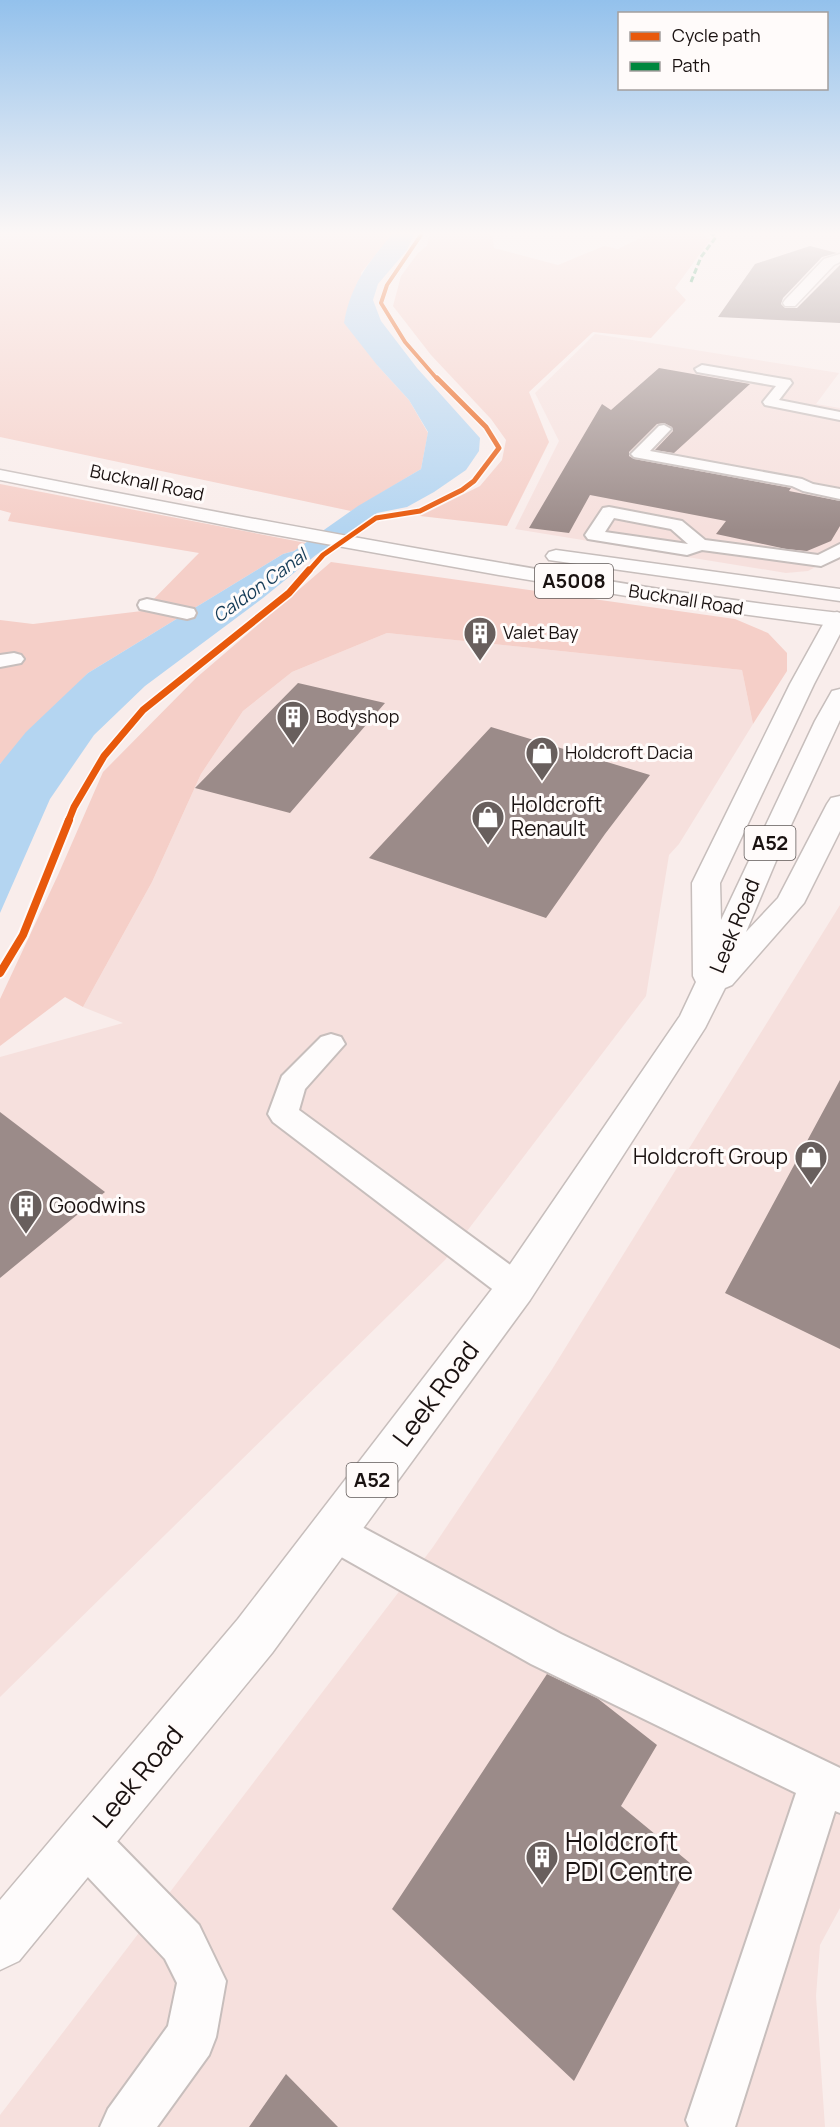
<svg xmlns="http://www.w3.org/2000/svg" width="840" height="2127" font-family="Manrope,sans-serif">
  <style>
    .built { fill: #f6e0dd }
    .green { fill: #f5cfc8 }
    .water { fill: #b4d5f1 }
    .building { fill: #9b8b89 }
    .lines { fill: none; stroke-linecap: round; stroke-linejoin: round }
    .service-casing { stroke: #c7bebc; stroke-width: 4 }
    .minor-casing { stroke: #c7bebc; stroke-width: 3 }
    .primary-casing { stroke: #c7bebc; stroke-width: 3 }
    .trunk-casing { stroke: #c7bebc; stroke-width: 3 }
    .service { fill: #fefcfc; fill-rule: evenodd }
    .minor { fill: #fefcfc; fill-rule: evenodd }
    .primary { fill: #fefcfc; fill-rule: evenodd }
    .trunk { fill: #fefcfc; fill-rule: evenodd }
    .quiet { stroke: #00873e; stroke-width: 3; stroke-dasharray: 6 3; stroke-linecap: butt }
    .cycleway-far3-casing { stroke: #fffbfa; stroke-width: 5 }
    .cycleway-far2-casing { stroke: #fffbfa; stroke-width: 8 }
    .cycleway-far1-casing { stroke: #fffbfa; stroke-width: 10 }
    .cycleway-casing { stroke: #fffbfa; stroke-width: 12 }
    .cycleway-far3 { stroke: #e8590c; stroke-width: 4 }
    .cycleway-far2 { stroke: #e8590c; stroke-width: 5 }
    .cycleway-far1 { stroke: #e8590c; stroke-width: 7 }
    .cycleway { stroke: #e8590c; stroke-width: 8 }
    .labels { text-anchor: middle; stroke-width: 6; stroke-linejoin: round; paint-order: stroke }
    .far-street-label { font-size: 18px; fill: #1a1211; stroke: #fffbfa }
    .far-water-label { font-size: 18px; font-style: italic; fill: #153c58; stroke: #fffbfa }
    .far-poi-label { font-size: 18px; fill: #1a1211; stroke: #fffbfa; text-anchor: start }
    .shield { fill: #fffbfa; stroke: #5f5857; stroke-width: 1.5 }
    .shield-label { font-size: 20px; font-weight: bold; fill: #1a1211 }
    .poi-label { font-size: 21px; fill: #1a1211; stroke: #fffbfa; text-anchor: start }
    .street-label { font-size: 21px; fill: #1a1211; stroke: #fffbfa }
    .near-street-label { font-size: 26px; fill: #1a1211; stroke: #fffbfa }
    .near-poi-label { font-size: 26px; fill: #1a1211; stroke: #fffbfa; text-anchor: start }
  </style>
  <rect width="100%" height="100%" fill="#f9edeb"/>
  <path class="built" d="M595 334 839 373 816 404 840 408V554L808 571 786 573 515 529 559 441 535 393Z
    M387 633 742 670 753 724 679 844 669 855 646 996 445 1260 0 1697V1057L123 1023 83 1007 152 882 201 774 243 711 292 672Z
    M840 905V1908L820 1945 816 1996 825 2127H0V2115L433 1547 551 1371Z"/>
  <path class="green" d="M0 232H394L361 273 377 365 409 400 428 433 421 469 351 511 0 437Z
    M430 232H492L494 248 558 265 604 246 618 249 652 232H702L710 240 675 288 686 300 651 338 593 332 529 392 549 442 507 526 420 516 480 486 502 460 506 440 491 419 431 355 393 306 401 276 418 253 427 246Z
    M0 484 306 543 294 551 283 554 88 673 0 764V620L33 624 142 611 199 553 8 521 11 513 0 510Z
    M331 562 735 619 768 633 787 653V671L753 724 742 670 387 633 292 672 243 711 201 774 152 882 83 1007 65 997 0 1046V999L58 875 103 772 196 678Z"/>
  <path class="water" d="M394 232H415L407 250 378 284 373 300 381 321 417 368 480 438 479 451 466 470 434 492 407 507 377 513 316 555 263 598 145 686 94 735 50 799 0 913V764L26 732 88 673 283 554 294 551 358 506 421 469 428 432 409 400 377 365 344 323C351 283 369 262 394 232Z"/>
  <path class="building" d="M810 246 837 253 822 257 783 298 781 304 785 308H797L840 265V323L718 317 755 264Z
    M659 368 750 384 674 453 655 450 673 431 672 427 664 423 657 424 629 452V456L634 459 791 488 789 491 840 501V526L831 541 807 551 786 549 716 534 726 521 590 495 569 533 529 528 602 404 611 410Z
    M298 683 385 703 290 813 195 788Z
    M491 727 650 775 605 834 546 918 369 858Z
    M840 1080V1349L725 1293Z
    M0 1112 105 1192 0 1278Z
    M547 1674 597 1698 657 1745 621 1806 690 1863 574 2081 392 1909Z
    M286 2074 338 2127H249Z"/>
  <g class="lines">
    <g class="service-casing">
      <path id="service" d="M702 365 790 380 792 383 779 400 840 412V420L765 405 763 402 776 386 697 372 695 369Z
        M664 425 671 429 650 451 802 479 813 484 840 489V499L803 491 792 486 634 457 631 454 659 426Z
        M609 507 682 521 705 540 818 555 840 544V557L821 566 702 550 687 555 588 539 585 535 603 508ZM614 518 671 529 688 544 605 532Z
        M147 599 194 609 196 613 194 617 187 619 140 609 138 605 140 601Z
        M14 653 21 655 24 659 21 663 0 667V655Z
        M331 1034 341 1037 345 1044 305 1089 299 1110 528 1278 533 1288 528 1298 516 1302 504 1298 273 1122 268 1114 282 1076 321 1037Z
        M334 1512 561 1634 840 1768V1813L835 1811 735 2127H689L686 2120 796 1793 531 1664 320 1545 315 1531 320 1517Z
        M85 1818 101 1825 199 1925 226 1981 216 2037 209 2055 157 2127H100L108 2109 168 2026 177 1983 165 1959 69 1857 62 1841 69 1825Z"/>
    </g>
    <g class="minor-casing">
      <path id="minor" d="M840 254V262L834 265 795 306H785L783 303 785 300 824 259Z"/>
    </g>
    <g class="primary-casing">
      <path id="primary" d="M0 470C157 501 315 531 472 558 595 579 717 600 840 613V627L712 610 499 575 249 530 0 480Z
        M556 550 840 589V601L549 560 546 556 549 552Z"/>
    </g>
    <g class="trunk-casing">
      <path id="trunk" d="M837 612 840 613V634L814 684 720 883 721 920 815 721 832 691 840 689V720L792 823 746 932 778 898 827 804 831 798 840 796V831L804 903 732 985 725 988 705 1028 530 1300 272 1653 19 1961 0 1970V1900L238 1619 502 1276 680 1016 696 982 693 976 692 883 790 684 826 619 829 614Z"/>
    </g>
    <use href="#service" class="service"/>
    <use href="#minor" class="minor"/>
    <use href="#primary" class="primary"/>
    <use href="#trunk" class="trunk"/>
    <path class="quiet" d="M691 282 701 257 716 237 710 232"/>
    <g class="cycleway-far3-casing">
      <path id="cycleway-far3" d="M423 232 387 285 381 303 405 342 438 380"/>
    </g>
    <g class="cycleway-far2-casing">
      <path id="cycleway-far2" d="M308 572 323 555 376 518 420 511 462 490 474 481 499 448 486 427 437 378"/>
    </g>
    <g class="cycleway-far1-casing">
      <path id="cycleway-far1" d="M68 822 74 807 104 756 143 710 289 593 309 570"/>
    </g>
    <g class="cycleway-casing">
      <path id="cycleway" d="M0 973 23 935 69 820"/>
    </g>
    <use href="#cycleway-far3" class="cycleway-far3"/>
    <use href="#cycleway-far2" class="cycleway-far2"/>
    <use href="#cycleway-far1" class="cycleway-far1"/>
    <use href="#cycleway" class="cycleway"/>
  </g>
  <linearGradient id="sky" x2="0" y2="1"><stop stop-color="#93c1ec"/><stop offset="0.44" stop-color="#fcf7f6"/><stop offset="1" stop-color="#fcf7f6" stop-opacity="0"/></linearGradient>
  <rect width="840" height="530" fill="url(#sky)"/>
  <defs>
    <g id="building-pin" transform="scale(1.725)"><path d="M0 17L-7.5 6A9.5 9.5 0 1 1 7.5 6Z" fill="#685f5d" stroke="#fffbfa"/><path d="M-4-6H4V6H1V3H-1V6H-4ZM-2.5-4.3h1.7v1.8h-1.7ZM.8-4.3h1.7v1.8H.8ZM-2.5-1h1.7V.8h-1.7ZM.8-1h1.7V.8H.8Z" fill="#fff"/></g>
    <g id="shop-pin" transform="scale(1.725)"><path d="M0 17L-7.5 6A9.5 9.5 0 1 1 7.5 6Z" fill="#685f5d" stroke="#fffbfa"/><path d="M-5-2.5h2.3a2.7 3.5 0 0 1 5.4 0H5L5.5 6h-11ZM-1.5-2.5h3a1.5 2.3 0 0 0-3 0Z" fill="#fff"/></g>
  </defs>
  <g fill-rule="evenodd">
    <use href="#building-pin" x="480" y="633"/>
    <use href="#building-pin" x="293" y="717"/>
    <use href="#shop-pin" x="542" y="753"/>
    <use href="#shop-pin" x="488" y="817"/>
    <use href="#shop-pin" x="811" y="1157"/>
    <use href="#building-pin" x="26" y="1206"/>
    <use href="#building-pin" x="542" y="1857"/>
  </g>
  <g class="labels">
    <g class="far-street-label">
      <text transform="translate(147 483) rotate(12)" y="6">Bucknall Road</text>
      <text transform="translate(686 600) rotate(9)" y="6">Bucknall Road</text>
    </g>
    <g class="far-water-label">
      <text transform="translate(260 586) rotate(-36)" y="6">Caldon Canal</text>
    </g>
    <g class="far-poi-label">
      <text x="503" y="639">Valet Bay</text>
      <text x="316" y="723">Bodyshop</text>
      <text x="565" y="759">Holdcroft Dacia</text>
    </g>
    <g class="shield">
      <rect x="535" y="564" width="78" height="34" rx="4.5"/>
      <rect x="744.5" y="826" width="51" height="34" rx="4.5"/>
      <rect x="346.5" y="1463" width="51" height="34" rx="4.5"/>
    </g>
    <g class="shield-label">
      <text x="574" y="588">A5008</text>
      <text x="770" y="850">A52</text>
      <text x="372" y="1487">A52</text>
    </g>
    <g class="poi-label">
      <text x="511" y="812">Holdcroft<tspan x="511" dy="24">Renault</tspan></text>
      <text x="788" y="1164" text-anchor="end">Holdcroft Group</text>
      <text x="49" y="1213">Goodwins</text>
    </g>
    <g class="street-label">
      <text transform="translate(735 926) rotate(-68)" y="7">Leek Road</text>
    </g>
    <g class="near-street-label">
      <text transform="translate(436 1394) rotate(-53)" y="9">Leek Road</text>
      <text transform="translate(138 1777) rotate(-50)" y="9">Leek Road</text>
    </g>
    <g class="near-poi-label">
      <text x="565" y="1851">Holdcroft<tspan x="565" dy="30">PDI Centre</tspan></text>
    </g>
  </g>
  <rect x="618" y="12" width="210" height="78" fill="#fffbfa" stroke="#a39e9d" stroke-width="1.5"/>
  <rect x="630" y="32" width="30" height="9" fill="#e8590c" stroke="#a39e9d" stroke-width="1.5"/>
  <text x="672" y="42" font-size="18" fill="#1a1211">Cycle path</text>
  <rect x="630" y="62" width="30" height="9" fill="#00873e" stroke="#a39e9d" stroke-width="1.5"/>
  <text x="672" y="72" font-size="18" fill="#1a1211">Path</text>
</svg>
